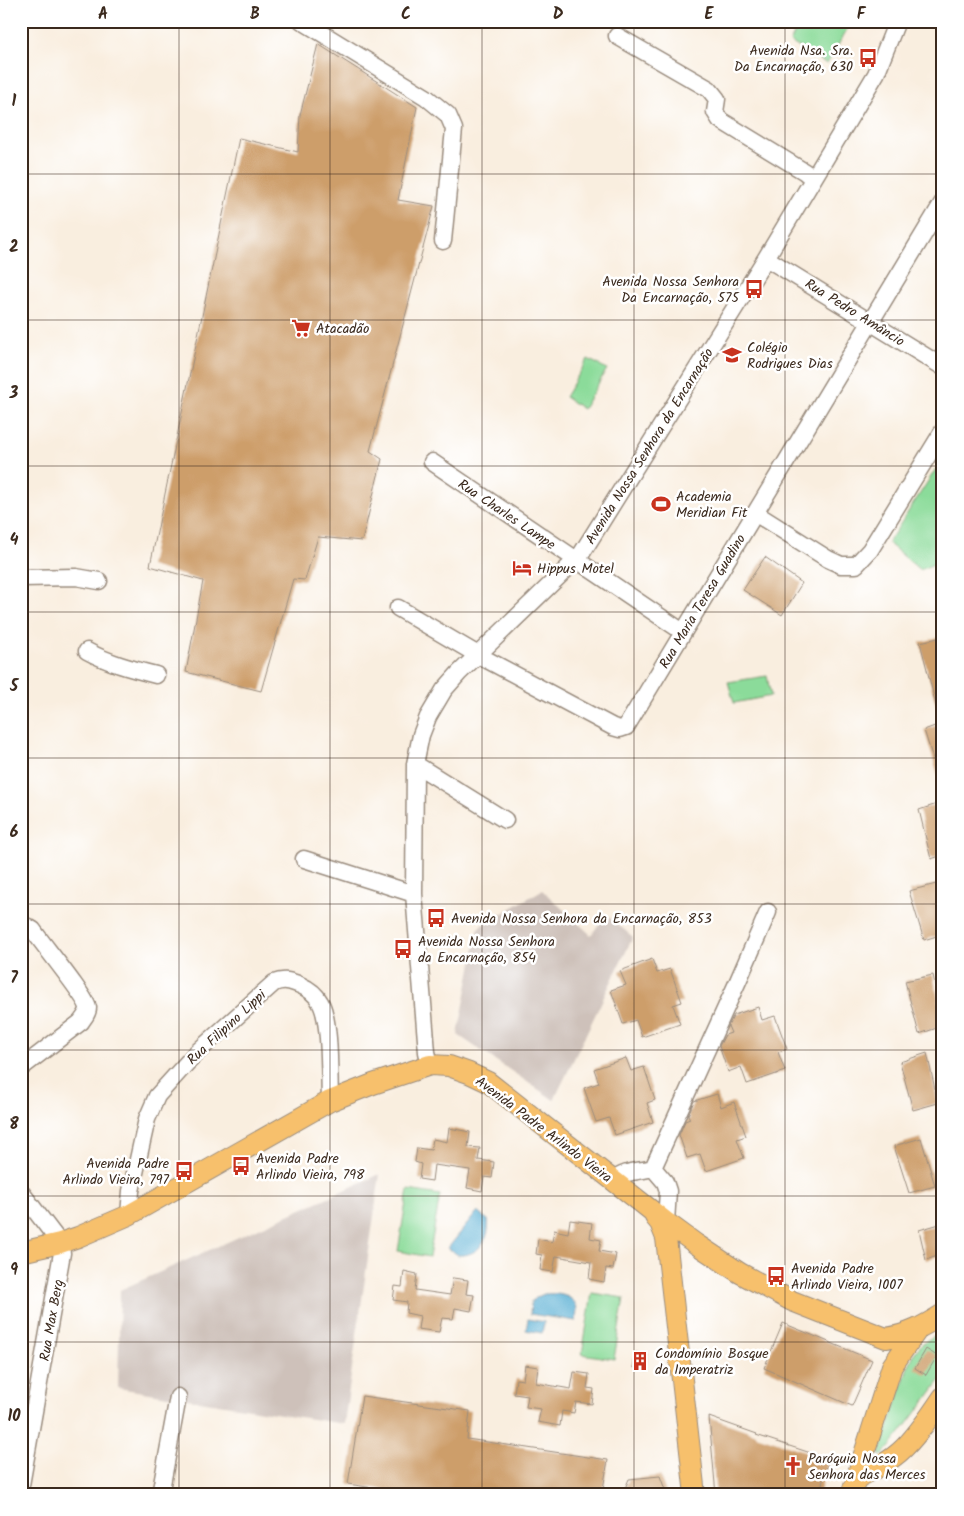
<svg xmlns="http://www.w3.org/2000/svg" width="964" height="1516" font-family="Kalam,sans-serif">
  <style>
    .industrial { fill: #cec1ba }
    .green { fill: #8bdb9a; stroke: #63825c }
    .water { fill: #56aed3; stroke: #486c78 }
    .building { fill: #cd9e6a }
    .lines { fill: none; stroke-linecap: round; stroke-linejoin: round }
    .minor-casing { stroke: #9a8c7e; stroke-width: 19 }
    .major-casing { stroke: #9a8c7e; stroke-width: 22 }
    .minor { stroke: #fff; stroke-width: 16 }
    .major { stroke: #f7c06c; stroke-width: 20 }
    .grid { fill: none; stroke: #3b2a1e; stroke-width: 1; stroke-opacity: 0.55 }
    .labels { text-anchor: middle; stroke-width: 5; stroke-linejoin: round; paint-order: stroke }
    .poi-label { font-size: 14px; fill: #3b2a1e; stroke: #fff; text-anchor: start }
    .street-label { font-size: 14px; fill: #3b2a1e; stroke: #fff }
    .neatline { fill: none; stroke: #3b2a1e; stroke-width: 2 }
    .grid-label { font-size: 16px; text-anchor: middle; font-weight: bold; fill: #3b2a1e }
  </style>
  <rect width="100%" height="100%" fill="#fff"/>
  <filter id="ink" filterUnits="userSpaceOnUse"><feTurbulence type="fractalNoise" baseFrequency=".02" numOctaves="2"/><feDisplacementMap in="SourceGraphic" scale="10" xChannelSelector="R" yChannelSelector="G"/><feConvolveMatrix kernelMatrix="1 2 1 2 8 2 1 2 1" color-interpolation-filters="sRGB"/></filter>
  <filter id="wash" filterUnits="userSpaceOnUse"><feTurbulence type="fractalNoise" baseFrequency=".0096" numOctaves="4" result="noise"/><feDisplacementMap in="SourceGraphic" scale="20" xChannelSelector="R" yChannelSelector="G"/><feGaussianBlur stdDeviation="1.12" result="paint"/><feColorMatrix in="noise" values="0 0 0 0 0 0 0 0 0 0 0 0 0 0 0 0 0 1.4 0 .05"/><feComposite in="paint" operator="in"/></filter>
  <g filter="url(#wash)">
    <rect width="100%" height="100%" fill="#f9eedf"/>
    <path class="industrial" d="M542 890 591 935 606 915 633 937 554 1100 458 1035 479 927Z
      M380 1174 344 1424 118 1388 120 1290Z"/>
    <path class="green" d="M801 21H852L827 64 790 42Z
      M588 359 607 369 583 409 565 397Z
      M943 458V560L920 570 888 543Z
      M767 676 771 696 734 703 728 682Z
      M408 1190 440 1195 429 1257 398 1251Z
      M592 1293 624 1298 614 1359 582 1354Z
      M943 1330V1377L901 1433 883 1455 879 1456 908 1367 915 1352 923 1343Z"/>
    <path class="water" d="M477 1212 488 1220C491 1238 478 1257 458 1255L448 1248Z
      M544 1294C555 1293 574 1294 577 1308 577 1312 576 1317 576 1321L530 1314 531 1302 537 1297Z
      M528 1319 544 1322 542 1333 526 1330Z"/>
    <g id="blocks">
      <path class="building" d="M318 44 417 107 398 200 434 206 370 451 382 459 362 541 318 537 305 580 293 579 261 691 186 672 203 581 150 566 239 138 298 152 300 115Z
        M765 557 802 583 782 615 743 590Z
        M943 637V713H938L920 642Z
        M943 723V780L940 781 924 730Z
        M943 802V855L931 859 919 810Z
        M936 884 943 905V934L924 940 909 891Z
        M652 959 657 973 670 969 682 1002 673 1005 680 1024 642 1037 636 1020 623 1024 611 990 626 985 620 971Z
        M933 975 943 1020V1026L919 1034 905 981Z
        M758 1007 762 1020 775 1016 787 1049 778 1052 785 1071 747 1084 741 1067 728 1072 719 1046 725 1035 731 1033 728 1026 734 1015Z
        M927 1053 938 1103 913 1110 900 1062Z
        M626 1058 631 1071 644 1067 655 1100 647 1103 653 1122 615 1135 609 1118 596 1122 584 1088 599 1083 594 1069Z
        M717 1094 721 1107 734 1102 746 1136 737 1139 744 1158 706 1171 700 1154 687 1158 679 1135 685 1121 690 1119 688 1115 694 1101Z
        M449 1128 470 1132 468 1147 480 1148 478 1160 494 1162 492 1178 484 1177 482 1191 467 1188 470 1170 434 1165 432 1181 419 1179 421 1164 415 1162 417 1148 431 1150 433 1139 447 1142Z
        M921 1138 935 1186 909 1193 894 1146Z
        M570 1220 592 1223 590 1238 601 1240 599 1251 616 1254 613 1269 606 1268 604 1282 589 1279 591 1262 556 1256 553 1272 540 1270 542 1255 536 1254 538 1239 552 1242 554 1230 568 1233Z
        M943 1223V1254L926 1260 919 1230Z
        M404 1271 417 1274 415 1290 450 1295 453 1278 468 1280 466 1294 474 1295 471 1311 455 1308 453 1319 442 1318 439 1332 418 1329 420 1316 406 1313 407 1302 393 1300 395 1286 402 1287Z
        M783 1323 872 1360 852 1406 764 1368Z
        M926 1349 937 1356 926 1375 915 1368Z
        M636 1352 648 1355 644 1370 633 1367Z
        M525 1365 538 1367 536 1383 571 1389 574 1372 589 1374 587 1388 594 1389 592 1404 576 1402 574 1413 562 1411 560 1426 538 1422 541 1409 526 1407 528 1396 514 1394 516 1379 523 1380Z
        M362 1396 470 1411 467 1439 608 1460 602 1495H418L348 1484Z
        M709 1417 757 1434 756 1435 829 1459 819 1495H716Z
        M660 1476 667 1495H622L629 1479Z"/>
    </g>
  </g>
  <g filter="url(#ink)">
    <use href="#blocks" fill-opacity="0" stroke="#9a8c7e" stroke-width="1"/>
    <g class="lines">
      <g class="minor-casing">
        <path id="minor" d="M302 21 426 97 448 115 454 129 443 241
          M617 36 709 89 717 99 715 112 720 120 805 172 813 179
          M766 258 943 367
          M432 462 683 632
          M755 513 828 559 841 565H856L870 550 943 431
          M21 578 76 577 99 581
          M398 608 478 655 613 727 620 729 626 727 943 202
          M87 651C109 663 132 669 156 675
          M415 764 505 820
          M304 859 414 894
          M21 925 28 927 33 930C41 942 87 998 88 1008 88 1014 84 1017 81 1022L21 1068
          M430 1065 427 1052 414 894 415 764 421 735 428 717 444 690 459 673 580 556 766 258 876 74 897 21
          M653 1168 738 981 768 912
          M613 1181C625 1170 638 1172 653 1168L665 1182 668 1191 666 1222
          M21 1192 60 1243 62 1253 21 1485
          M129 1215 131 1191 147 1119 157 1096 195 1054 274 983C284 979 290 981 300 985 307 988 316 994 320 1002 331 1020 329 1078 330 1101
          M160 1495 178 1397"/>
      </g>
      <g class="major-casing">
        <path id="major" d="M655 1217 660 1223 666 1238 695 1495
          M21 1252 60 1243 78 1237 129 1215 330 1101 373 1084 430 1065 449 1066 469 1073 488 1082 666 1222 696 1244 740 1273 792 1301 886 1338C908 1335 924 1326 943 1314
          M857 1478C873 1470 891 1461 904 1448 919 1433 931 1415 943 1397
          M851 1495 892 1366 918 1329"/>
      </g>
      <use href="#minor" class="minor"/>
      <use href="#major" class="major"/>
    </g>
  </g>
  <path class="grid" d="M179 21V1495M330 21V1495M482 21V1495M634 21V1495M785 21V1495M21 174H943M21 320H943M21 466H943M21 612H943M21 758H943M21 904H943M21 1050H943M21 1196H943M21 1342H943"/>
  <defs>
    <g id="bus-bare" transform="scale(1.5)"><path d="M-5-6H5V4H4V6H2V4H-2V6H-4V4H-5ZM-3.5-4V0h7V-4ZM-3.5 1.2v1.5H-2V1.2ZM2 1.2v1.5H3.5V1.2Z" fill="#c8321e" stroke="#fff" stroke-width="2.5" paint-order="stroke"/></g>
    <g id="supermarket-bare" transform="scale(1.5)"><path d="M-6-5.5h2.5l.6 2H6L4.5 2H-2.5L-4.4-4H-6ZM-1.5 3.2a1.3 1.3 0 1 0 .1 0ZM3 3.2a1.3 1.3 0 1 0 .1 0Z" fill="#c8321e" stroke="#fff" stroke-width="2.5" paint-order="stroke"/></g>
    <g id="school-bare" transform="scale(1.5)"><path d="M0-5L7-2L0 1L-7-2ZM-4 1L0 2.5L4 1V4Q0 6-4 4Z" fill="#c8321e" stroke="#fff" stroke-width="2.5" paint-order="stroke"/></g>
    <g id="stadium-bare" transform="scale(1.5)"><path d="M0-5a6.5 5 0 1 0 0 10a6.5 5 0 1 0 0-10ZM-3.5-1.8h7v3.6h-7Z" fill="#c8321e" stroke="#fff" stroke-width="2.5" paint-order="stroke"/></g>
    <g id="hotel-bare" transform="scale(1.5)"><path d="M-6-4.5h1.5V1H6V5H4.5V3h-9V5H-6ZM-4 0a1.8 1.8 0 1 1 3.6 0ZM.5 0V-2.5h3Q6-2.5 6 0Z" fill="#c8321e" stroke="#fff" stroke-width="2.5" paint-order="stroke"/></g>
    <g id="building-bare" transform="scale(1.5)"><path d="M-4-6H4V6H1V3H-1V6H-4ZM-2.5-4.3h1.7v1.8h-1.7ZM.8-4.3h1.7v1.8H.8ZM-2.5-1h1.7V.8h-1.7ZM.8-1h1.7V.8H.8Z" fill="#c8321e" stroke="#fff" stroke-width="2.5" paint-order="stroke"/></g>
    <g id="church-bare" transform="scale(1.5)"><path d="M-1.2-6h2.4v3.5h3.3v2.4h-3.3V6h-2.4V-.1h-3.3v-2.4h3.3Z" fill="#c8321e" stroke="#fff" stroke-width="2.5" paint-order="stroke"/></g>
  </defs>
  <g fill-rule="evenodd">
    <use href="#bus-bare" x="868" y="58"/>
    <use href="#bus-bare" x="754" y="289"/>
    <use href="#supermarket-bare" x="301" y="328"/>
    <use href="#school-bare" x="732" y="355"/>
    <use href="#stadium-bare" x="661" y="504"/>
    <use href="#hotel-bare" x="522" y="568"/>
    <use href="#bus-bare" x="436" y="918"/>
    <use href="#bus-bare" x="403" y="949"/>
    <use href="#bus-bare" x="241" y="1166"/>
    <use href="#bus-bare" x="184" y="1171"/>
    <use href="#bus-bare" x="776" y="1276"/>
    <use href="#building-bare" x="640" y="1361"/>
    <use href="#church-bare" x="793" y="1466"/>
  </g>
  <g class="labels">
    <g class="poi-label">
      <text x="853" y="55" text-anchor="end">Avenida Nsa. Sra.<tspan x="853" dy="16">Da Encarnação, 630</tspan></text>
      <text x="739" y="286" text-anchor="end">Avenida Nossa Senhora<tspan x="739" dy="16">Da Encarnação, 575</tspan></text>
      <text x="316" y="333">Atacadão</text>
      <text x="747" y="352">Colégio<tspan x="747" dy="16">Rodrigues Dias</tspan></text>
      <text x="676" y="501">Academia<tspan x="676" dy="16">Meridian Fit</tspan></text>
      <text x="537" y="573">Hippus Motel</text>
      <text x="451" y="923">Avenida Nossa Senhora da Encarnação, 853</text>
      <text x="418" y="946">Avenida Nossa Senhora<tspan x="418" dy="16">da Encarnação, 854</tspan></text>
      <text x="256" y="1163">Avenida Padre<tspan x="256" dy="16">Arlindo Vieira, 798</tspan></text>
      <text x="169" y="1168" text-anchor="end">Avenida Padre<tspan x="169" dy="16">Arlindo Vieira, 797</tspan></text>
      <text x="791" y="1273">Avenida Padre<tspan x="791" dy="16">Arlindo Vieira, 1007</tspan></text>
      <text x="655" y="1358">Condomínio Bosque<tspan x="655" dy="16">da Imperatriz</tspan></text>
      <text x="808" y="1463">Paróquia Nossa<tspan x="808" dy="16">Senhora das Merces</tspan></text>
    </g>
    <g class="street-label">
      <text transform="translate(855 312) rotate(32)" y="5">Rua Pedro Amâncio</text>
      <text transform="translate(649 446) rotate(-58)" y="5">Avenida Nossa Senhora da Encarnação</text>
      <text transform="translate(507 514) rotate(34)" y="5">Rua Charles Lampe</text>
      <text transform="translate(702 601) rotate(-59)" y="5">Rua Maria Teresa Guadino</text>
      <text transform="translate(226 1027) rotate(-43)" y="5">Rua Filipino Lippi</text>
      <text transform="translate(544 1129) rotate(37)" y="5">Avenida Padre Arlindo Vieira</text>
      <text transform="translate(51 1320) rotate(-80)" y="5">Rua Max Berg</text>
    </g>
  </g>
  <rect width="964" height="1516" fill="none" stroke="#fff" stroke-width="55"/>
  <rect x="28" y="28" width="908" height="1460" class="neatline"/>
  <g class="grid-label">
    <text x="103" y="19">A</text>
    <text x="255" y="19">B</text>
    <text x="406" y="19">C</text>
    <text x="558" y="19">D</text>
    <text x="709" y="19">E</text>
    <text x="861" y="19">F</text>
    <text x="14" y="106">1</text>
    <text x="14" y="252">2</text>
    <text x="14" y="398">3</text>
    <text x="14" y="545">4</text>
    <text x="14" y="691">5</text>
    <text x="14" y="837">6</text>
    <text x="14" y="983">7</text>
    <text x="14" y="1129">8</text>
    <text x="14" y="1275">9</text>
    <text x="14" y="1421">10</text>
  </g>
</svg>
